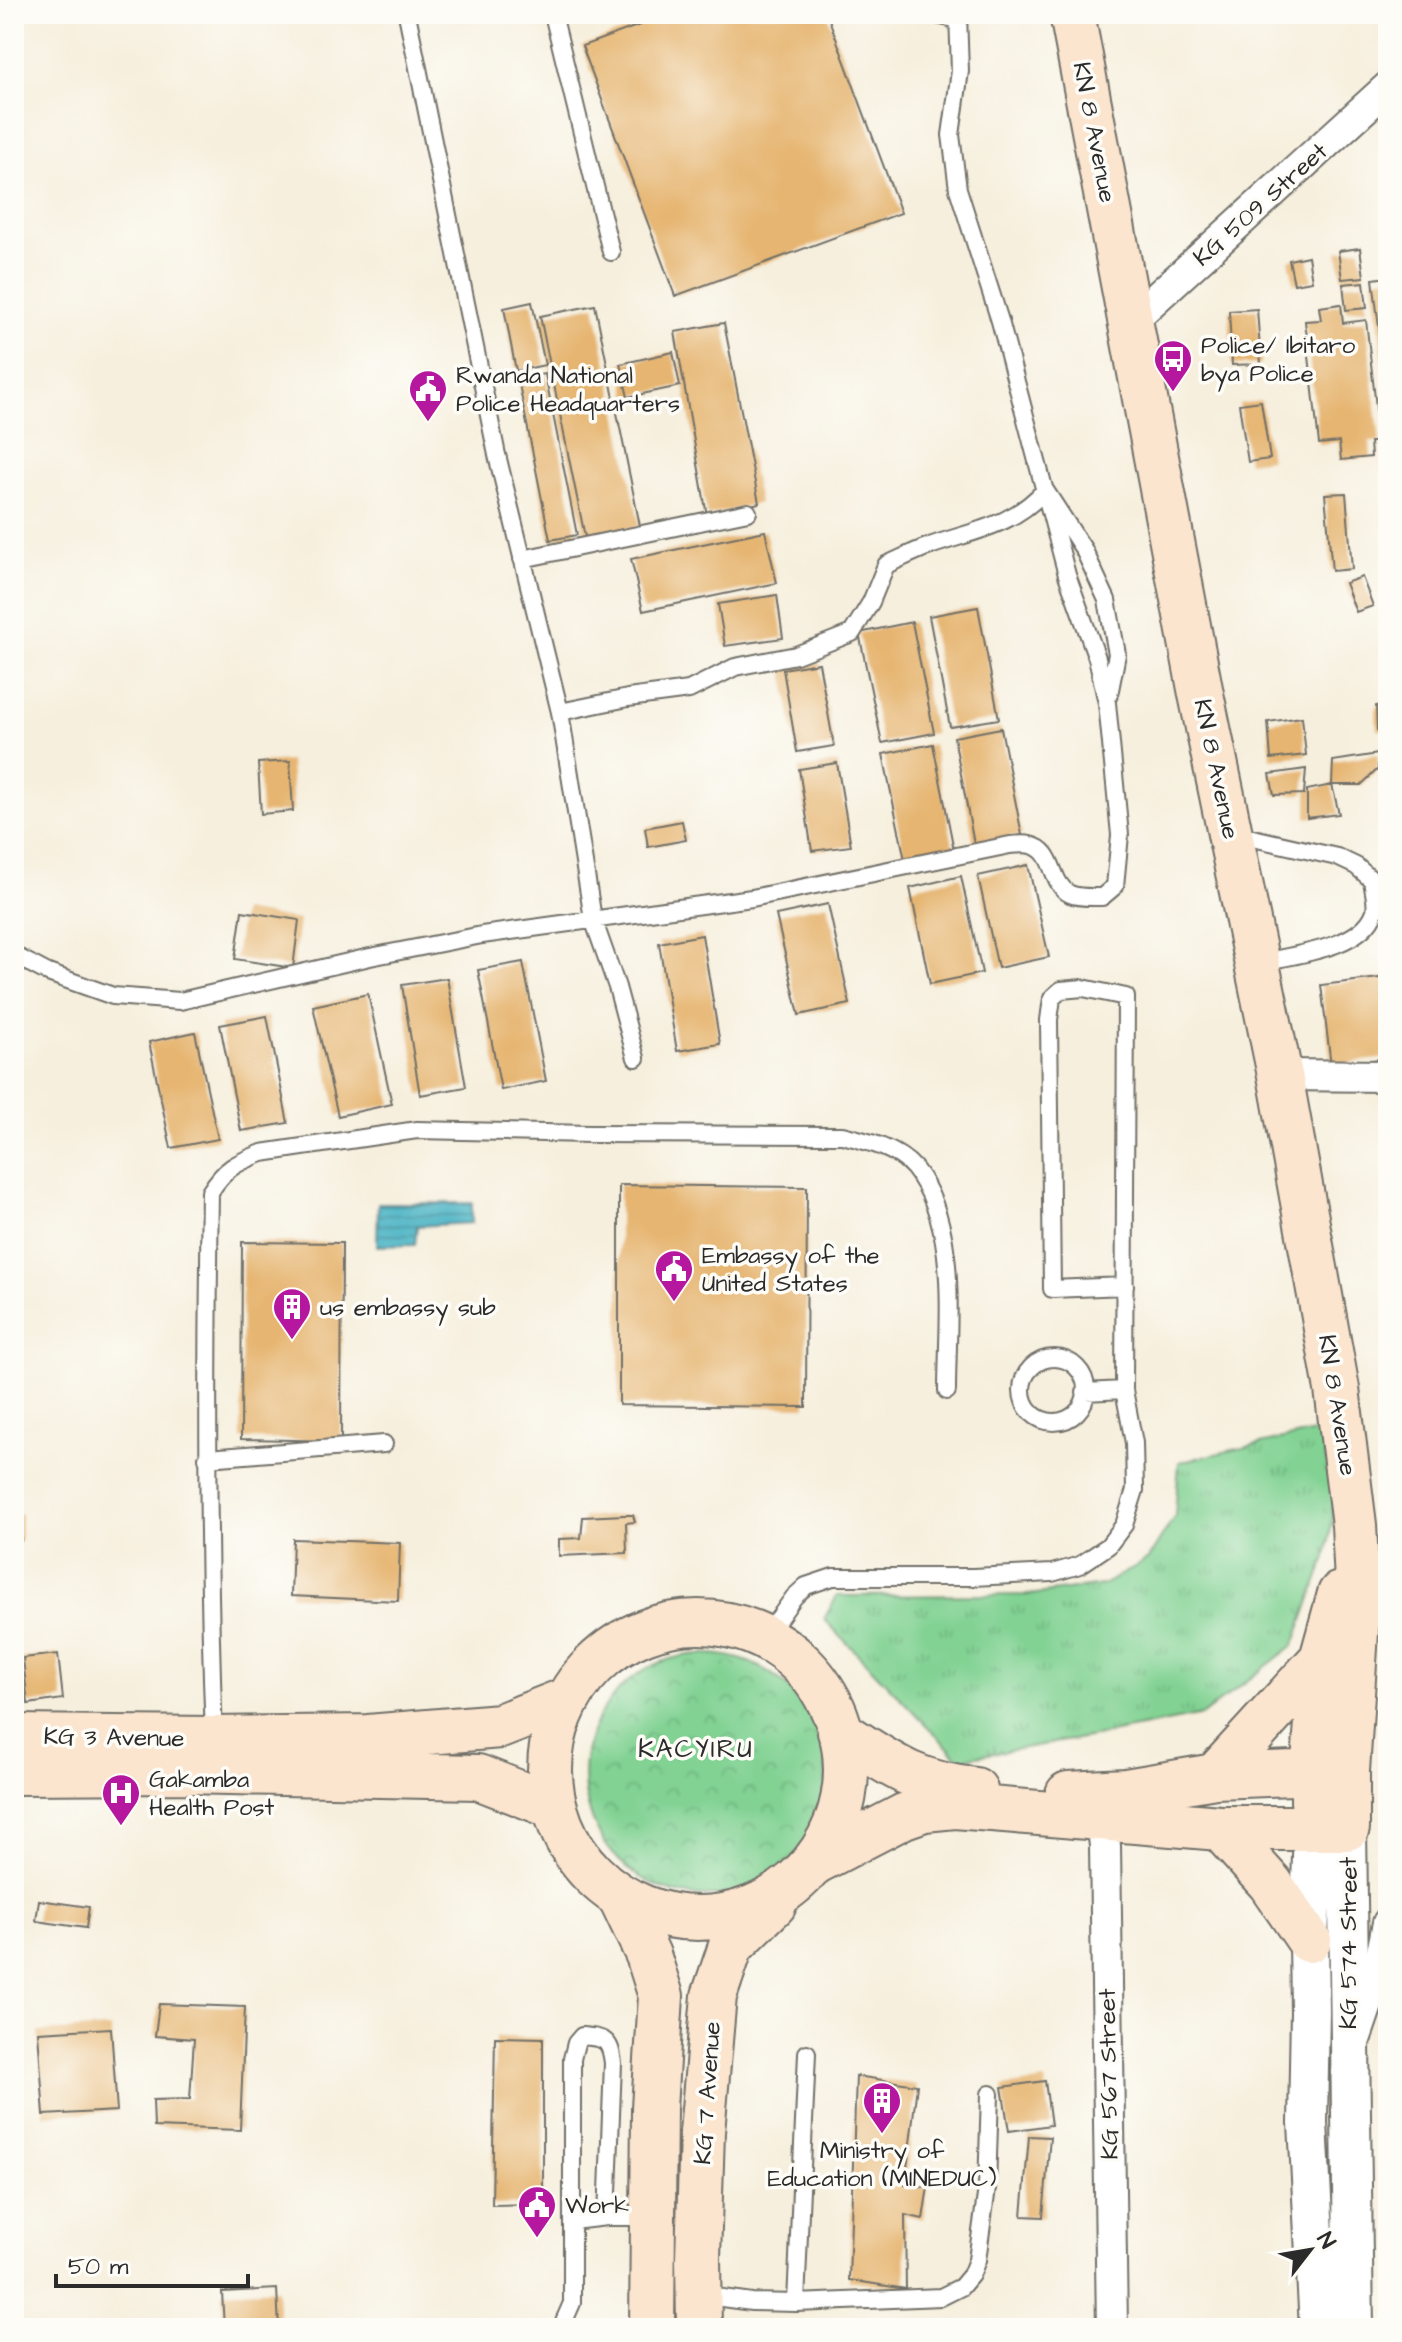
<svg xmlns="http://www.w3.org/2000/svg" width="1402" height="2342" font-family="'Architects Daughter',sans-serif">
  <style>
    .grass { fill: url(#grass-tufts); stroke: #567e5f; stroke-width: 2 }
    .park { fill: url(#park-crowns); stroke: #567e5f; stroke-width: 2 }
    .water { fill: url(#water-rules); stroke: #386e77; stroke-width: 2 }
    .building { fill: #e6b571 }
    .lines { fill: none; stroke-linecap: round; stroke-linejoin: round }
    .service-casing { stroke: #727069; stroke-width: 20 }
    .minor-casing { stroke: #727069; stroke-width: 34 }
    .tertiary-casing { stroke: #727069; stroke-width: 42 }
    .secondary-casing { stroke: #727069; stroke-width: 48 }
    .service { stroke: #fff; stroke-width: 16 }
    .minor { stroke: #fff; stroke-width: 30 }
    .tertiary { stroke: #fff; stroke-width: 38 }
    .secondary { stroke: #fbe5cf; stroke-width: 44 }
    .labels { text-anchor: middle; stroke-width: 7; stroke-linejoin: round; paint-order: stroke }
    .street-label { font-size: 24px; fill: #2b2b2b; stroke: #fdfcf7 }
    .poi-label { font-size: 24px; fill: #2b2b2b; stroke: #fdfcf7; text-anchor: start }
    .neighbourhood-label { font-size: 26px; letter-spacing: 2px; fill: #2b2b2b; stroke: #fdfcf7 }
  </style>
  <defs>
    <pattern id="grass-tufts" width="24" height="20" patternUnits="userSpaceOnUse" patternTransform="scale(2)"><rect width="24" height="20" fill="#81d293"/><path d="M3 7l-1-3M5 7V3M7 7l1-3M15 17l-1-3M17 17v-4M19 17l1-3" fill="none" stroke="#70b47f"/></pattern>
    <pattern id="park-crowns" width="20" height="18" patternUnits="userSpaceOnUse" patternTransform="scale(2)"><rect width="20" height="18" fill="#81d293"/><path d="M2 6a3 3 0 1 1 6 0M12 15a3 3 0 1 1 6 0" fill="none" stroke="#70b47f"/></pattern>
    <pattern id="water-rules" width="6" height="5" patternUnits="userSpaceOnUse" patternTransform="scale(2)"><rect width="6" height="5" fill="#45b1c3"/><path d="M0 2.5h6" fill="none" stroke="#3a909f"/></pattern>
  </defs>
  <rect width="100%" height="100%" fill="#fdfcf7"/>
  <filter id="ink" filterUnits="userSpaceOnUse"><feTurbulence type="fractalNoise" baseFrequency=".0125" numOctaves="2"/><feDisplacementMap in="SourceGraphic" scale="16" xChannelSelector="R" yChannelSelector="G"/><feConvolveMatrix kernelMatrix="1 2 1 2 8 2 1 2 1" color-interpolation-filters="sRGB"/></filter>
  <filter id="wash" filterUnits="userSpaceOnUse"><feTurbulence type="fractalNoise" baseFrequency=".006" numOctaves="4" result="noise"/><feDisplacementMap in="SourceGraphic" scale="32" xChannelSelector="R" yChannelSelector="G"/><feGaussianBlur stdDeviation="1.8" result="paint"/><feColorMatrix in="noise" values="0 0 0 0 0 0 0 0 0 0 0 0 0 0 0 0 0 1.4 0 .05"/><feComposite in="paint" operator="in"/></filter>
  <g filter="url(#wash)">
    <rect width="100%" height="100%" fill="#f6efdd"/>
    <path class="grass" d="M1319 1431 1336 1500 1326 1557 1294 1645 1202 1715 1100 1735 959 1759 824 1619 837 1596 1029 1595 1103 1585 1148 1559 1175 1516 1179 1462Z"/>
    <path class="park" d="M584 1775a121 121 0 1 1 242 0a121 121 0 1 1-242 0Z"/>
    <path class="water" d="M378 1203H472V1223L417 1226 415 1245 377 1246Z"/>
    <g id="blocks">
      <path class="building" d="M670 14H827L901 213 675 296 582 46Z
        M1360 248 1364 277 1342 279 1338 251Z
        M1308 256 1312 281 1294 284 1289 260Z
        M1388 277V384H1386L1373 279Z
        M1364 282 1367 308 1346 310 1343 284Z
        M532 302 545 365 516 371 504 308Z
        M1341 304 1343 323 1366 320 1380 442H1370L1371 457 1341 460 1339 442 1319 444 1305 321 1321 320 1319 307Z
        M595 305 640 526 585 537 540 316Z
        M1257 309 1261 364 1232 365 1229 311Z
        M724 323 759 503 707 516 675 332Z
        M673 352 680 386 628 397 620 364Z
        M545 374 577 535 550 540 518 379Z
        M1261 401 1270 459 1248 462 1239 404Z
        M1346 493 1352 569 1332 571 1325 494Z
        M765 531 777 583 643 611 631 559Z
        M1362 577 1373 606 1356 612 1345 583Z
        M777 595 783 638 725 646 718 604Z
        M978 607 999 719 950 727 929 616Z
        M912 622 934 733 882 743 859 633Z
        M819 663 834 746 797 752 783 669Z
        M1388 704V731L1377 730 1376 706Z
        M1302 717 1306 755 1271 759 1268 722Z
        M1001 728 1022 835 974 844 954 737Z
        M933 744 954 850 905 860 883 754Z
        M1378 754V769L1361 785H1332L1339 814 1307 818V790L1332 785 1333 761Z
        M290 761 293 811 261 814 258 763Z
        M837 763 851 846 812 851 799 769Z
        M1306 769 1304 794 1274 795 1270 774Z
        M682 821 686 840 648 847 645 828Z
        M1028 865 1049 957 998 968 978 876Z
        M961 876 982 973 930 984 910 888Z
        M828 904 850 1004 799 1015 776 915Z
        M242 911 299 920 293 968 235 959Z
        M702 935 720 1044 677 1051 659 943Z
        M523 962 546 1081 501 1090 478 970Z
        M1388 977V1058L1331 1065 1321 985Z
        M447 978 466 1087 420 1095 402 985Z
        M368 994 392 1104 338 1116 313 1006Z
        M267 1016 288 1123 241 1131 220 1025Z
        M195 1032 218 1139 171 1148 149 1042Z
        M619 1185 807 1187 806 1407 619 1405Z
        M242 1242 342 1243 341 1441 241 1439Z
        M14 1514H21V1541H14Z
        M625 1515H633L635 1522 626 1523 627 1553 559 1556V1539L581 1538 583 1517Z
        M293 1539 400 1543 398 1601 291 1596Z
        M58 1654 63 1699 28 1704 23 1658Z
        M39 1900 89 1907 86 1928 36 1921Z
        M159 2004 245 2007 240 2130 154 2127 153 2100 190 2099 194 2039 155 2036Z
        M111 2028 117 2111 44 2115 38 2032Z
        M495 2037 543 2038V2204L492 2205Z
        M856 2076 917 2085 905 2185 928 2187 923 2219 905 2215 906 2289 849 2280Z
        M1045 2081 1051 2125 1009 2131 1002 2087Z
        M1029 2136 1050 2137 1043 2217 1022 2216Z
        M277 2289 279 2328H224L222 2292Z"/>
    </g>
  </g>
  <g filter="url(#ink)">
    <use href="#blocks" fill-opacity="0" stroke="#727069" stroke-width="2"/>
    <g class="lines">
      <g class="service-casing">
        <path id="service" d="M407 14 497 455 560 712 593 919 617 987 636 1058
          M553 14 611 252
          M932 14 959 20
          M522 559 748 512
          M560 712 628 698 689 690 735 667 796 655 852 633 871 602 886 565C900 559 913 552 927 547 971 531 1012 527 1045 490L1084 550 1107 600 1117 654 1109 695
          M1235 834 1337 857 1356 866 1372 880C1373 889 1377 903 1375 911 1362 949 1292 955 1257 963
          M14 955 48 973 113 996 180 1001 370 957 482 935 752 898 1010 845C1016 845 1024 843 1030 845 1056 850 1049 883 1070 894 1079 898 1092 897 1102 897L1115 886 1120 835 1107 703 1097 658 1067 575 1000 321 958 189 951 135 960 71 958 14
          M1022 1390a32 32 0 1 1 64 0a32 32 0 1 1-64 0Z
          M1085 1392 1124 1390
          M207 1458 384 1444
          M766 1636 794 1597 806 1586 833 1577H973L1052 1573 1080 1565 1108 1546 1124 1525 1135 1490 1134 1443 1124 1390 1126 997 1083 988 1061 990 1052 998 1049 1020 1052 1289 1125 1286
          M214 1737C207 1555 207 1374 210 1192 225 1168 236 1163 262 1153L417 1130 590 1134 842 1135C866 1141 897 1148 914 1168 960 1225 947 1322 947 1391
          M572 2221 607 2217H651
          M700 2295 752 2302 796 2303 941 2297 961 2287 971 2275 977 2260 987 2188 990 2094
          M796 2303 807 2053
          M561 2328 572 2303V2059L576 2043 582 2036C605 2038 610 2039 613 2063L607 2217"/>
      </g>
      <g class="minor-casing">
        <path id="minor" d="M1131 321 1388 87
          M1280 1075 1388 1076
          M1100 1802 1105 1846 1112 2328
          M1355 2040 1378 1973 1388 1923"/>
      </g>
      <g class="tertiary-casing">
        <path id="tertiary" d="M1313 1828 1309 1940 1310 2011 1308 2123 1319 2328
          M1347 1828 1354 2328"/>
      </g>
      <g class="secondary-casing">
        <path id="secondary" d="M550 1770a148 148 0 1 1 296 0a148 148 0 1 1-296 0Z
          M840 1732C889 1764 915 1784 975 1790
          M14 1737 214 1739 368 1737 500 1726 566 1700
          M14 1772 181 1771 478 1777 555 1807
          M1215 1776 1322 1659
          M1068 1794 1126 1791 1215 1776 1347 1771
          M1313 1802V1774L1322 1659 1340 1594
          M1220 1828 1270 1883 1309 1940
          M817 1861 904 1816 924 1809 955 1806 1220 1828H1347V1771L1358 1601 1354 1525 1337 1389 1280 1075 1201 694 1072 14
          M620 1896 648 1955 661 1996 654 2108 652 2328
          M699 2328 698 2258 702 2132 714 1996 731 1946 774 1904"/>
      </g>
      <use href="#service" class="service"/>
      <use href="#minor" class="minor"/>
      <use href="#tertiary" class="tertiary"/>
      <use href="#secondary" class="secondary"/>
    </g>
  </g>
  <defs>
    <g id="bus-pin" transform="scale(2)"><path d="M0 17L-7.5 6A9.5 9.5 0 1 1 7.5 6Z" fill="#b5179e" stroke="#fdfcf7"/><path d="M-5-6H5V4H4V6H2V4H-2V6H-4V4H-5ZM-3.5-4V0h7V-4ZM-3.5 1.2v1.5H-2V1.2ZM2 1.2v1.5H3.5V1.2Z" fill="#fff"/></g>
    <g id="civic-pin" transform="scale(2)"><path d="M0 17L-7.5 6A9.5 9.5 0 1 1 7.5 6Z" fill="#b5179e" stroke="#fdfcf7"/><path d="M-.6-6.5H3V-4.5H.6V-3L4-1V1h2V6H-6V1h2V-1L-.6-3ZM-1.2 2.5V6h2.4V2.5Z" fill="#fff"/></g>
    <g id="building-pin" transform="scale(2)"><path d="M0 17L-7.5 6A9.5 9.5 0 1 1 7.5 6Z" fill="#b5179e" stroke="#fdfcf7"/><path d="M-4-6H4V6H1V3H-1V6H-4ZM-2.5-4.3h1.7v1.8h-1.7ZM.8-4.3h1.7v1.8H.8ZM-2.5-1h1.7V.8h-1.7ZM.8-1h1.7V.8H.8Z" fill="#fff"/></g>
    <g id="hospital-pin" transform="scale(2)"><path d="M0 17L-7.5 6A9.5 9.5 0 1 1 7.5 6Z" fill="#b5179e" stroke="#fdfcf7"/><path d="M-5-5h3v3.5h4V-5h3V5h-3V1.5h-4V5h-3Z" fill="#fff"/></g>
  </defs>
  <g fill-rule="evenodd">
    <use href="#bus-pin" x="1173" y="359"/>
    <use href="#civic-pin" x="428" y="389"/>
    <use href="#civic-pin" x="674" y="1269"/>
    <use href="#building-pin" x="292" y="1307"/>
    <use href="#hospital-pin" x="121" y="1793"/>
    <use href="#building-pin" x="882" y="2101"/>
    <use href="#civic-pin" x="537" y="2205"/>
  </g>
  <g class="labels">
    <g class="street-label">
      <text transform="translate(1095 132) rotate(79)" y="8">KN 8 Avenue</text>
      <text transform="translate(1260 204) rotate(-42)" y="8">KG 509 Street</text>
      <text transform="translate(1217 769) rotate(78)" y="8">KN 8 Avenue</text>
      <text transform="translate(1338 1405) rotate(81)" y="8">KN 8 Avenue</text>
      <text transform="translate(114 1737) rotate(1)" y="8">KG 3 Avenue</text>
      <text transform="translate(1348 1943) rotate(-90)" y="8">KG 574 Street</text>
      <text transform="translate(1108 2074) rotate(-91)" y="8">KG 567 Street</text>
      <text transform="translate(707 2093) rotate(-86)" y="8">KG 7 Avenue</text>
    </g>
    <g class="poi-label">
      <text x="1201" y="353">Police/ Ibitaro<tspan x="1201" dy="28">bya Police</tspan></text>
      <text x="456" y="383">Rwanda National<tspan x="456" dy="28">Police Headquarters</tspan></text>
      <text x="702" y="1263">Embassy of the<tspan x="702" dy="28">United States</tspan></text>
      <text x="320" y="1315">us embassy sub</text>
      <text x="149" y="1787">Gakamba<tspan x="149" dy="28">Health Post</tspan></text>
      <text x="882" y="2158" text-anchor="middle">Ministry of<tspan x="882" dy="28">Education (MINEDUC)</tspan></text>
      <text x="565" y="2213">Work</text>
    </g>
    <g class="neighbourhood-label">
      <text x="696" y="1757">KACYIRU</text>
    </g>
  </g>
  <rect width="1402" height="2342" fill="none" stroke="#fdfcf7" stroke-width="48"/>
  <g transform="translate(1310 2250) rotate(59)" stroke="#fdfcf7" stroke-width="6" paint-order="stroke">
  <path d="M0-6L14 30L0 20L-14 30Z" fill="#2b2b2b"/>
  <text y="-12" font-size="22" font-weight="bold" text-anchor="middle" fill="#2b2b2b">N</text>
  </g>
  <path d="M56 2274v12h192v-12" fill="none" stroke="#2b2b2b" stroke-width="4"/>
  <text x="68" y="2274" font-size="24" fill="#2b2b2b" stroke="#fdfcf7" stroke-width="6" paint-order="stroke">50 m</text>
</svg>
